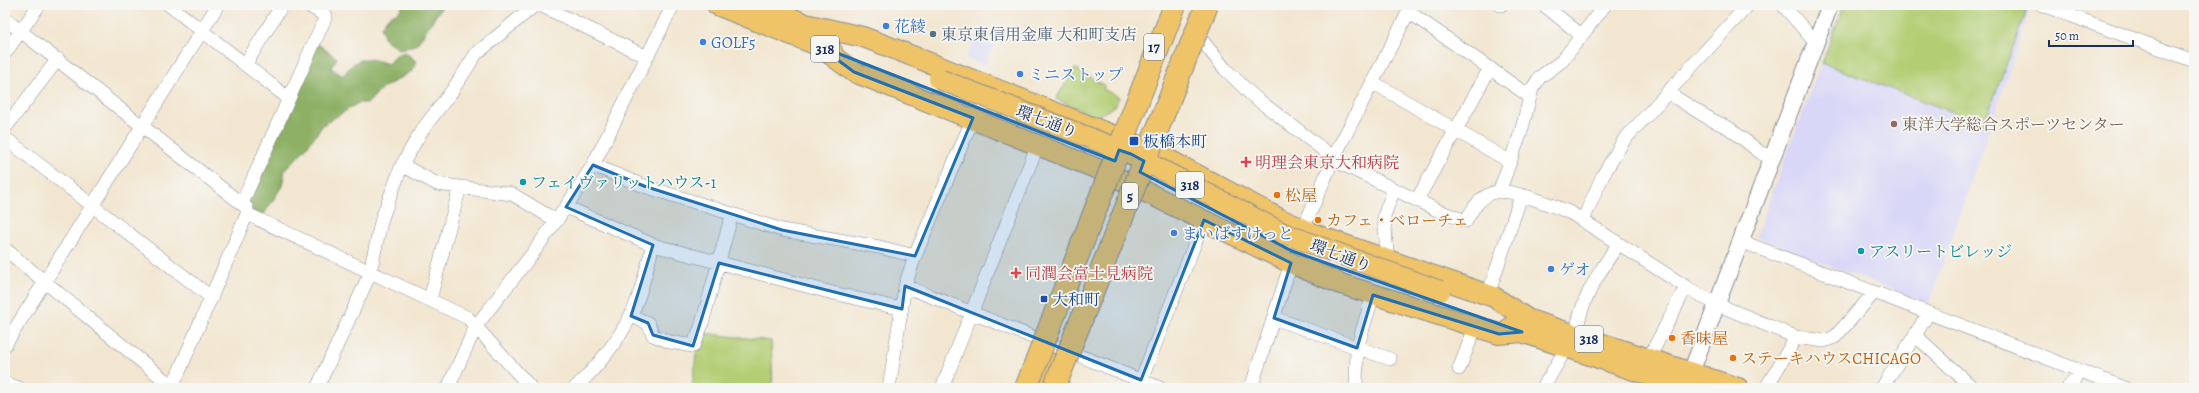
<svg xmlns="http://www.w3.org/2000/svg" width="2199" height="393" font-family="Alegreya,'Noto Serif JP',serif">
  <style>
    .built { fill: #d9d7f7 }
    .green { fill: #b2cd73; stroke: #667e68 }
    .forest { fill: #8db065; stroke: #547062 }
    .lines { fill: none; stroke-linecap: round; stroke-linejoin: round }
    .minor-casing { stroke: #868a97; stroke-width: 14 }
    .tertiary-casing { stroke: #868a97; stroke-width: 18 }
    .primary-casing { stroke: #868a97; stroke-width: 22 }
    .motorway-casing { stroke: #868a97; stroke-width: 24 }
    .minor { stroke: #fff; stroke-width: 13 }
    .tertiary { stroke: #fff; stroke-width: 16 }
    .primary { stroke: #efc469; stroke-width: 20 }
    .motorway { stroke: #efc469; stroke-width: 22 }
    .primary-bridge-casing { stroke: #868a97; stroke-width: 22; stroke-linecap: butt }
    .motorway-bridge-casing { stroke: #868a97; stroke-width: 24; stroke-linecap: butt }
    .primary-bridge { stroke: #efc469; stroke-width: 20 }
    .motorway-bridge { stroke: #efc469; stroke-width: 22 }
    .marked { fill: #1f6fb2; fill-opacity: 0.2; stroke: #1f6fb2; stroke-width: 3; stroke-linejoin: round }
    .shop-dot { fill: #3f7fe0; stroke: #f6f6f2; stroke-width: 1.5 }
    .service-dot { fill: #5c6f8a; stroke: #f6f6f2; stroke-width: 1.5 }
    .education-dot { fill: #8d6e63; stroke: #f6f6f2; stroke-width: 1.5 }
    .transit-dot { fill: #1a4fb4; stroke: #f6f6f2; stroke-width: 1.5 }
    .health-dot { fill: #e0444e; stroke: #f6f6f2; stroke-width: 1.5 }
    .culture-dot { fill: #0f9aa8; stroke: #f6f6f2; stroke-width: 1.5 }
    .food-dot { fill: #e8710a; stroke: #f6f6f2; stroke-width: 1.5 }
    .labels { text-anchor: middle; stroke-width: 3.5; stroke-linejoin: round; paint-order: stroke }
    .shield { fill: #f6f6f2; stroke: #5d6b8a; stroke-width: 1 }
    .shield-label { font-size: 15px; font-weight: bold; fill: #1b2f5e }
    .shop-label { font-size: 16px; fill: #366cbe; stroke: #f6f6f2; text-anchor: start }
    .service-label { font-size: 16px; fill: #4e5e75; stroke: #f6f6f2; text-anchor: start }
    .street-label { font-size: 16px; fill: #1b2f5e; stroke: #f6f6f2 }
    .education-label { font-size: 16px; fill: #785e54; stroke: #f6f6f2; text-anchor: start }
    .transit-label { font-size: 16px; fill: #164399; stroke: #f6f6f2; text-anchor: start }
    .health-label { font-size: 16px; fill: #be3a42; stroke: #f6f6f2; text-anchor: start }
    .culture-label { font-size: 16px; fill: #0d838f; stroke: #f6f6f2; text-anchor: start }
    .food-label { font-size: 16px; fill: #c56008; stroke: #f6f6f2; text-anchor: start }
  </style>
  <rect width="100%" height="100%" fill="#f6f6f2"/>
  <filter id="ink" filterUnits="userSpaceOnUse"><feTurbulence type="fractalNoise" baseFrequency=".025" numOctaves="2"/><feDisplacementMap in="SourceGraphic" scale="8" xChannelSelector="R" yChannelSelector="G"/><feConvolveMatrix kernelMatrix="1 2 1 2 8 2 1 2 1" color-interpolation-filters="sRGB"/></filter>
  <filter id="wash" filterUnits="userSpaceOnUse"><feTurbulence type="fractalNoise" baseFrequency=".012" numOctaves="4" result="noise"/><feDisplacementMap in="SourceGraphic" scale="16" xChannelSelector="R" yChannelSelector="G"/><feGaussianBlur stdDeviation="0.9" result="paint"/><feColorMatrix in="noise" values="0 0 0 0 0 0 0 0 0 0 0 0 0 0 0 0 0 1.4 0 .05"/><feComposite in="paint" operator="in"/></filter>
  <g filter="url(#wash)">
    <rect width="100%" height="100%" fill="#f2e6d0"/>
    <path class="built" d="M1843 5H2019L2029 9V13L1929 304 1757 238 1756 235Z
      M976 37 994 46 984 66 966 58Z"/>
    <path class="green" d="M1844 5H2009L2026 12 1984 124 1822 63Z
      M1075 68 1105 86 1103 89 1119 97 1115 106 1096 117 1056 99Z
      M703 333 771 341 773 388H692L697 347Z"/>
    <path class="forest" d="M402 5H443L417 44 403 49H399L385 39 381 27 388 17 400 11Z
      M316 43 337 58 331 68 343 76C357 56 366 56 388 64L396 55 405 52 417 62 412 71 381 89 368 103H358L323 125 306 148 285 170 282 186 262 217 250 210 247 203Z"/>
  </g>
  <g filter="url(#ink)">
    <g class="lines">
      <g class="minor-casing">
        <path id="minor" d="M169 5 288 98
          M540 5 647 57
          M1500 5H1501
          M1544 5 1581 35
          M1783 5 1815 42
          M2042 5 2194 61
          M1409 12 1529 96
          M5 19 247 208V214L172 388
          M1200 38 1225 69 1253 96 1342 164 1439 211 1466 221C1472 209 1481 195 1496 192 1510 188 1557 207 1571 213L1686 287 1716 304 1796 337 1824 341 1835 337 1874 293
          M5 53 39 5
          M245 65 282 5
          M1372 82 1509 161
          M1668 93 1710 119 1729 128 1761 153 1772 158
          M5 128 58 59
          M5 138 212 298
          M402 165 437 184 512 194 557 221
          M593 165 644 186 782 230 879 247 915 256
          M1499 192 1521 132 1532 89 1540 77 1562 61 1605 5
          M1417 200 1490 68
          M242 203 326 16 308 5
          M566 207 653 245 829 292 902 309
          M247 214 468 318 531 388
          M1583 220 1603 175 1624 140 1748 5
          M1303 229 1334 157 1412 5
          M1740 241 2125 388
          M5 249 174 388
          M1384 259 1387 253 1384 216 1394 189
          M905 286 1160 388
          M1488 295 1521 196
          M430 299 460 187
          M631 316 648 323 653 335 670 342 693 346 701 327 732 214
          M1274 318 1390 359
          M1576 335C1580 300 1599 273 1618 244
          M1915 335 1973 388
          M5 345 218 5
          M1649 358 1686 287
          M1459 369 1475 328
          M5 383 19 388
          M317 388 369 276 382 218 402 165 422 130 452 91 476 54 535 5
          M448 388 476 326 533 253 566 207 593 165 673 5
          M575 388C597 367 617 343 631 315 641 296 647 267 653 245
          M889 388 905 286 915 256 973 118
          M942 388 1038 144
          M1138 388 1204 220
          M1251 388 1291 263
          M1356 388 1357 348 1373 295
          M1543 388 1567 347
          M1766 388 1796 337
          M1882 388 1928 314
          M2068 388 2080 372"/>
      </g>
      <g class="tertiary-casing">
        <path id="tertiary" d="M1687 383 1830 5"/>
      </g>
      <g class="primary-casing">
        <path id="primary" d="M717 5 832 51
          M759 5 818 29
          M805 24 863 37 887 46 1117 137 1154 152 1280 219 1319 236 1494 297 1529 320
          M819 46 854 72 1103 171 1291 263 1341 284 1499 334 1522 332
          M1517 316 1738 388
          M1510 328 1687 388"/>
      </g>
      <g class="motorway-casing">
        <path id="motorway" d="M1039 388 1050 364"/>
      </g>
      <use href="#minor" class="minor"/>
      <use href="#tertiary" class="tertiary"/>
      <use href="#primary" class="primary"/>
      <use href="#motorway" class="motorway"/>
      <g class="primary-bridge-casing">
        <path id="primary-bridge" d="M939 79 1131 154 1283 233 1440 291"/>
      </g>
      <g class="motorway-bridge-casing">
        <path id="motorway-bridge" d="M1026 388 1175 5
          M1054 388 1207 5"/>
      </g>
      <use href="#primary-bridge" class="primary-bridge"/>
      <use href="#motorway-bridge" class="motorway-bridge"/>
    </g>
  </g>
  <path class="marked" d="M819 46 1115 161 1119 150 1131 154 1144 161 1140 172 1292 251 1522 332 1499 334 1373 295 1357 348 1274 318 1291 263 1204 220 1141 380 905 286 902 309 719 263 693 346 653 335 648 323 631 316 653 245 566 207 593 165 644 186 782 230 915 256 973 118 854 72Z"/>
  <g class="shop-dot">
    <circle cx="886" cy="26" r="4"/>
    <circle cx="703" cy="42" r="4"/>
    <circle cx="1020" cy="74" r="4"/>
    <circle cx="1174" cy="233" r="4"/>
    <circle cx="1551" cy="269" r="4"/>
  </g>
  <circle class="service-dot" cx="933" cy="34" r="4"/>
  <circle class="education-dot" cx="1894" cy="124" r="4"/>
  <g class="transit-dot">
    <rect x="1129" y="136" width="10" height="10" rx="2"/>
    <rect x="1040" y="295" width="8" height="8" rx="2"/>
  </g>
  <g class="health-dot">
    <path d="M1244 156h4v4h4v4h-4v4h-4v-4h-4v-4h4z"/>
    <path d="M1014 267h4v4h4v4h-4v4h-4v-4h-4v-4h4z"/>
  </g>
  <g class="culture-dot">
    <circle cx="523" cy="182" r="4"/>
    <circle cx="1861" cy="251" r="4"/>
  </g>
  <g class="food-dot">
    <circle cx="1277" cy="195" r="4"/>
    <circle cx="1318" cy="220" r="4"/>
    <circle cx="1672" cy="338" r="4"/>
    <circle cx="1733" cy="358" r="4"/>
  </g>
  <g class="labels">
    <g class="shield">
      <rect x="1144" y="34" width="20" height="26" rx="3"/>
      <rect x="811" y="36" width="28" height="26" rx="3"/>
      <rect x="1176" y="172" width="28" height="26" rx="3"/>
      <rect x="1122" y="183" width="16" height="26" rx="3"/>
      <rect x="1575" y="326" width="28" height="26" rx="3"/>
    </g>
    <g class="shield-label">
      <text x="1154" y="52">17</text>
      <text x="825" y="54">318</text>
      <text x="1190" y="190">318</text>
      <text x="1130" y="201">5</text>
      <text x="1589" y="344">318</text>
    </g>
    <g class="shop-label">
      <text x="894" y="32">花綾</text>
      <text x="711" y="48">GOLF5</text>
      <text x="1028" y="80">ミニストップ</text>
      <text x="1182" y="239">まいばすけっと</text>
      <text x="1559" y="275">ゲオ</text>
    </g>
    <g class="service-label">
      <text x="941" y="40">東京東信用金庫 大和町支店</text>
    </g>
    <g class="street-label">
      <text transform="translate(1047 121) rotate(21)" y="6">環七通り</text>
      <text transform="translate(1341 255) rotate(21)" y="6">環七通り</text>
    </g>
    <g class="education-label">
      <text x="1902" y="130">東洋大学総合スポーツセンター</text>
    </g>
    <g class="transit-label">
      <text x="1143" y="147">板橋本町</text>
      <text x="1052" y="305">大和町</text>
    </g>
    <g class="health-label">
      <text x="1255" y="168">明理会東京大和病院</text>
      <text x="1025" y="279">同潤会富士見病院</text>
    </g>
    <g class="culture-label">
      <text x="531" y="188">フェイヴァリットハウス-1</text>
      <text x="1869" y="257">アスリートビレッジ</text>
    </g>
    <g class="food-label">
      <text x="1285" y="201">松屋</text>
      <text x="1326" y="226">カフェ・ベローチェ</text>
      <text x="1680" y="344">香味屋</text>
      <text x="1741" y="364">ステーキハウスCHICAGO</text>
    </g>
  </g>
  <rect width="2199" height="393" fill="none" stroke="#f6f6f2" stroke-width="20"/>
  <path d="M2049 40v6h84v-6" fill="none" stroke="#1b2f5e" stroke-width="2"/>
  <text x="2055" y="40" font-size="12" fill="#1b2f5e" stroke="#f6f6f2" stroke-width="3" paint-order="stroke">50 m</text>
</svg>
